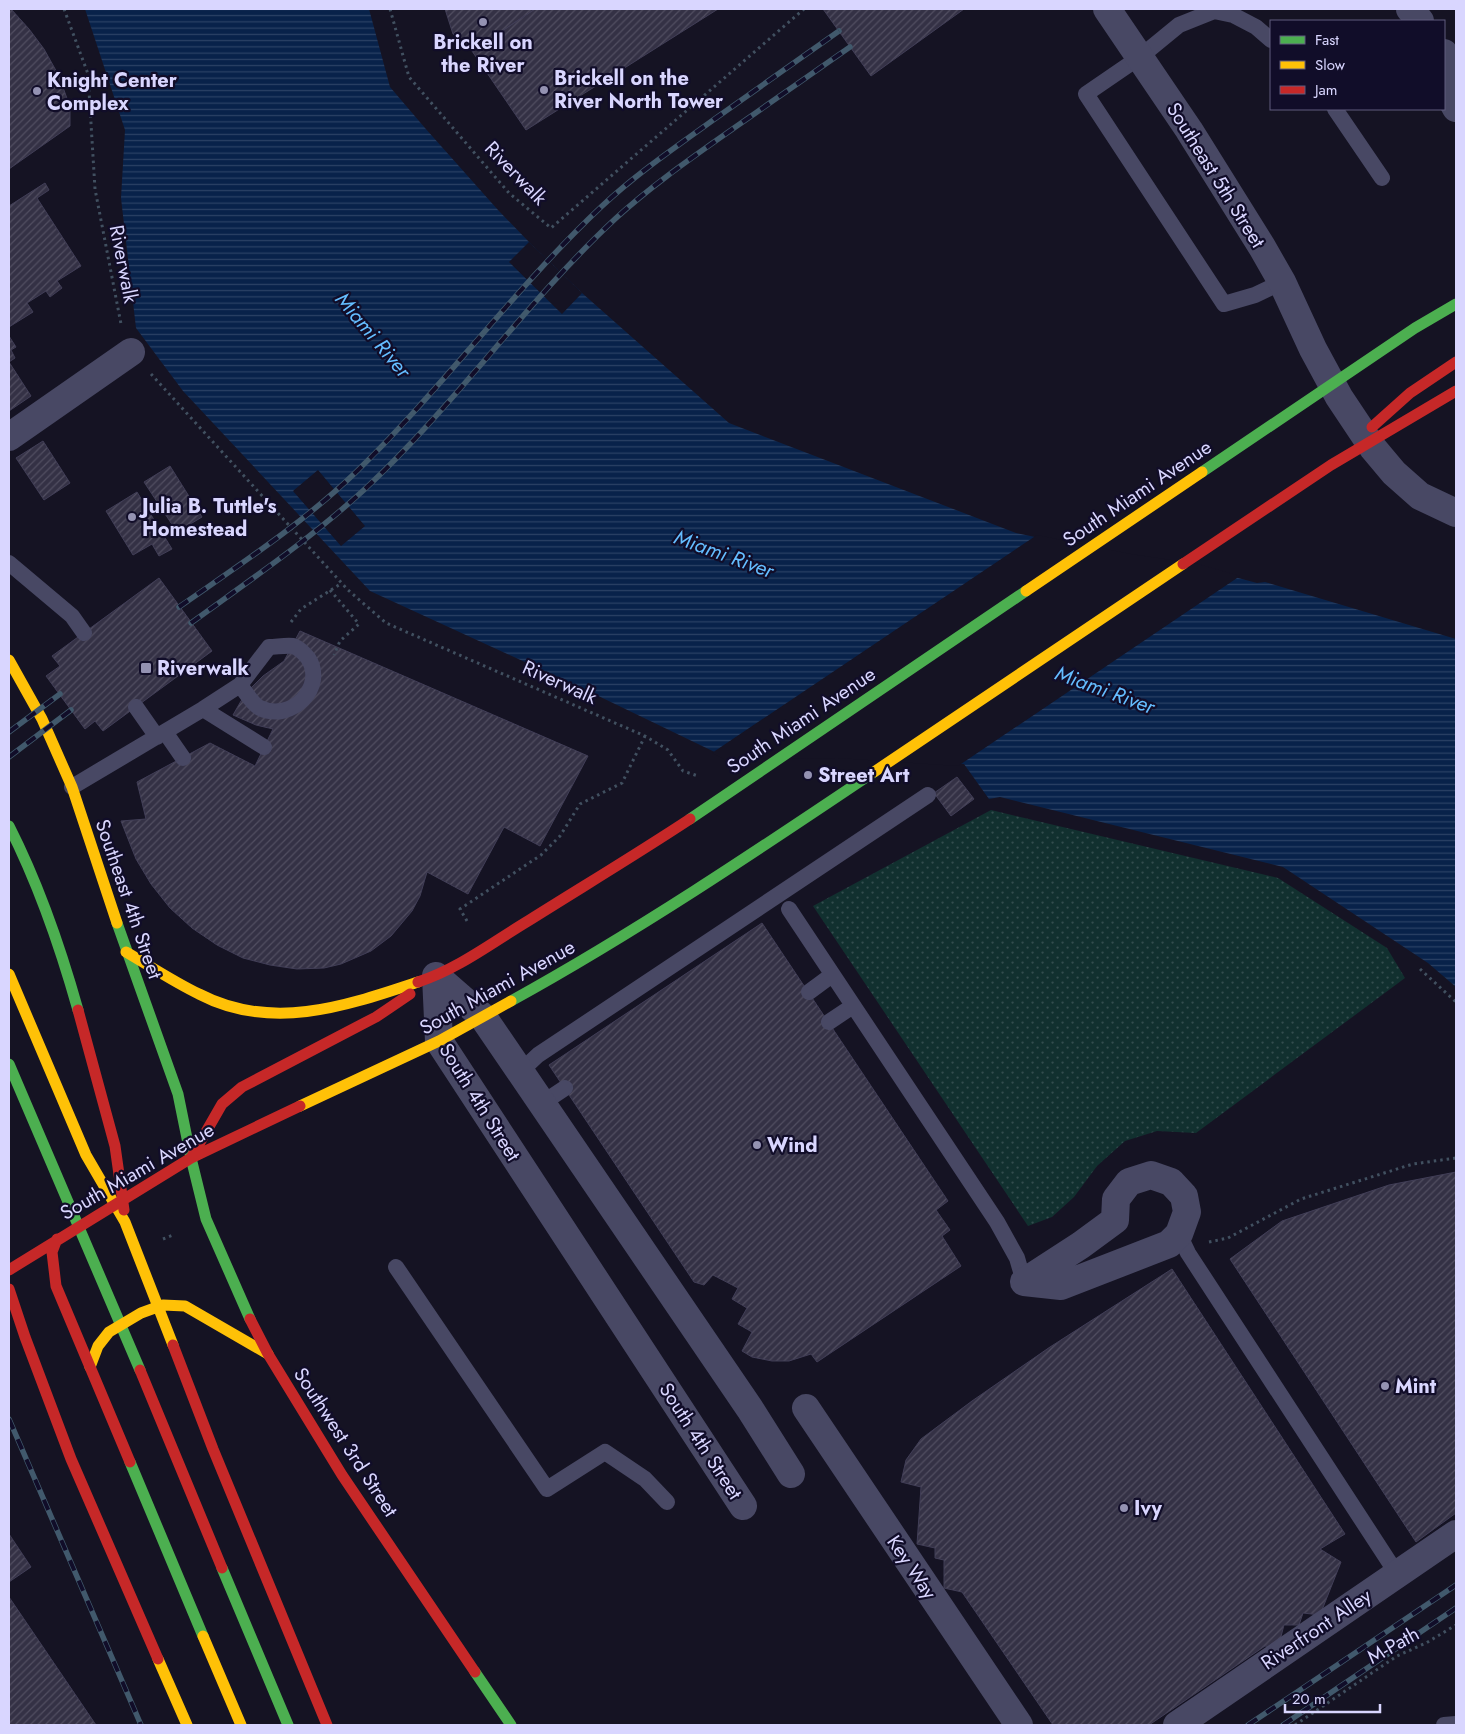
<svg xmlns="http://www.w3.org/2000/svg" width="1465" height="1734" font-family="Jost,sans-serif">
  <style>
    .grass { fill: url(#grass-dots) }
    .water { fill: url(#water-rules) }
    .pier { fill: #151323 }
    .building { fill: url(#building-hatch); stroke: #413e57 }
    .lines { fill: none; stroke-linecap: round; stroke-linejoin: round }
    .path { stroke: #415060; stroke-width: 3; stroke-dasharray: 2.5 4; stroke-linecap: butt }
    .lane { stroke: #484864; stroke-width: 16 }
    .street { stroke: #484864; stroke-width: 28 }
    .fast { stroke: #4caf50; stroke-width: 11 }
    .slow { stroke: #ffc107; stroke-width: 11 }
    .jam { stroke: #c62828; stroke-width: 11 }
    .rail-casing { stroke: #41596c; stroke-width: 5.5 }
    .rail { stroke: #110d29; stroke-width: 4; stroke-dasharray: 11; stroke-linecap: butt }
    .poi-dot { fill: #9492b2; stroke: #110d29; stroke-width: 2 }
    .labels { text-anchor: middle; stroke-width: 4.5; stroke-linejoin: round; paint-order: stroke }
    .poi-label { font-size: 20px; font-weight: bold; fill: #d9d6ff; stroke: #110d29; text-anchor: start }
    .street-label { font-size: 20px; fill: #d9d6ff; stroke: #110d29 }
    .water-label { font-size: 21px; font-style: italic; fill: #64bdff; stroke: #110d29 }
  </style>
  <defs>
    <pattern id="grass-dots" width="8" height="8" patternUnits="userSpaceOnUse" patternTransform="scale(1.25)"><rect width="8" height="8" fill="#11302f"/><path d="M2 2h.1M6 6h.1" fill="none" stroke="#334d4e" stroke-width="1.8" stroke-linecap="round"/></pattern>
    <pattern id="water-rules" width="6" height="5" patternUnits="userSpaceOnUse" patternTransform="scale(1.25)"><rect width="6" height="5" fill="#08224a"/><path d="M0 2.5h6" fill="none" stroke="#2b4165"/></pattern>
    <pattern id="building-hatch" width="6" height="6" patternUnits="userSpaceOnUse" patternTransform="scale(1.25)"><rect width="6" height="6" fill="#343145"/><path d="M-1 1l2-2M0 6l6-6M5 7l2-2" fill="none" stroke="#514e61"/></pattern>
  </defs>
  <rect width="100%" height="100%" fill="#151323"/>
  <path class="grass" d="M991 810 1278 878 1387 948 1405 978 1196 1133 1157 1131 1125 1141 1097 1166 1074 1197 1052 1217 1028 1226 813 906Z"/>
  <path class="water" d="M85 9H369L390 87 425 128 498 210 529 242 582 293 729 423 1016 533 1130 557 1197 567 1257 583 1265 582 1456 639V987L1428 963 1283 867 1000 797 989 799 964 764 838 756 725 757 588 691 370 591 183 391 136 328 121 198 125 130Z"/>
  <path class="pier" d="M529 242 582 293 562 314 509 262Z
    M318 470 365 526 341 546 293 491Z
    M1037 535 1131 554 1198 564 1240 576 958 766 838 758 724 759 712 753Z"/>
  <path class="building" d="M9 9H11L29 29 44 49 59 76 70 107V126L9 169Z
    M445 9H535L472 51 453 34Z
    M535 9H718L526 130 472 51Z
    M823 9H964L871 76Z
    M45 183 49 190 37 198 81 266 57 281 62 288 50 297 46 291 27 303 33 312 9 327V206Z
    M9 336 16 347 11 350 15 358 9 362Z
    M9 362 31 396 9 411Z
    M43 441 70 483 44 500 16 458Z
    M170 466 202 517 177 532 144 482Z
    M137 492 172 549 159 556 152 544 133 555 106 511Z
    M159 578 212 651 103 731 95 721 85 729 46 676 60 666 52 656Z
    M300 631 588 756 540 846 504 827 468 894 427 872 420 896 412 911 391 936 371 951 341 964 324 968 297 969 270 965 243 958 217 945 192 928 170 908 151 884 136 859 121 821 146 819 137 782 210 743 255 766 273 729 256 725 233 715 241 701 251 688 263 676 284 661Z
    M957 777 974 799 951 816 934 793Z
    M762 923 948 1201 936 1210 950 1230 942 1236 961 1266 817 1362 811 1354 789 1361H772L752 1357 742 1351 752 1332 738 1324 747 1308 732 1299 738 1288 713 1275 704 1285 694 1282 549 1065Z
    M1456 1172V1513L1416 1542 1230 1259 1282 1221 1389 1185Z
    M1172 1269 1345 1534 1320 1549 1341 1562 1320 1615 1303 1613 1299 1625H1284L1278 1648 1265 1646 1149 1725H1053L962 1592 944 1588V1560L935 1558V1548L917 1544 921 1487 901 1482 906 1460 921 1439 972 1401 1050 1347Z
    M9 1534 31 1567 9 1582Z
    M9 1597 96 1725H9Z"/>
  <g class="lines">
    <path class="path" d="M64 9 88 74 95 189 121 324
      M390 9 409 77 509 193 551 228 804 9
      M151 374 348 590 386 623 645 736 668 750 683 771 698 776
      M330 590 359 624 340 641 334 655
      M291 622 301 609 342 583
      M467 921 460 909 541 855 560 836 580 804 622 783 645 736
      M1420 969 1456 1002
      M163 1239 173 1235
      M1209 1242 1228 1238 1301 1199 1413 1164 1456 1158
      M1295 1725 1397 1656 1426 1643 1456 1625"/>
    <path class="lane" d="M1271 40 1256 27 1233 15 1214 11 1179 25 1140 57 1086 94 1224 304 1255 295 1282 282
      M1335 109 1382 178
      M9 563 72 616 84 633
      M136 707 157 737
      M203 709 264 747
      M165 732 183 758
      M72 787 203 709 240 685 269 647C276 647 286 645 293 646 299 648 304 653 308 658 327 687 291 723 260 708 252 704 245 691 240 685
      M789 909 997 1222 1017 1258 1024 1282
      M809 992 832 975
      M829 1022 853 1006
      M520 1072 538 1055 928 795
      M541 1104 565 1088
      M1179 1234 1188 1253 1397 1574
      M396 1267 547 1489 605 1452 645 1479 667 1502
      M1444 1725 1456 1724"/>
    <path class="street" d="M1107 9 1189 130 1262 247 1282 282 1313 349 1339 397 1373 448 1394 473 1420 496 1456 513
      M1410 9 1420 21
      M1444 53 1456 70
      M1444 86 1456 108
      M9 437 131 352
      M436 976 439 1041 743 1506
      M436 976 483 1017 750 1409 791 1474
      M1151 1175 1171 1182 1184 1196 1187 1212 1179 1234 1169 1244 1061 1286 1024 1282 1081 1245 1115 1220 1116 1199 1129 1182Z
      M806 1408 1019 1725
      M1177 1725 1456 1534"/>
    <path class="fast" d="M1202 472 1415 328 1456 304
      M690 819 1026 591
      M9 826C39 885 60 946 78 1010
      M117 923 178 1094 191 1158 206 1219 250 1319
      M511 1001C636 932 755 852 874 772
      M9 1064 140 1370
      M130 1462 203 1636
      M222 1568 288 1725
      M475 1672 511 1725"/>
    <path class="slow" d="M1026 591 1202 472
      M9 660 42 719 72 787 117 923
      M874 772 1183 564
      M126 952C150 966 174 982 199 994 272 1032 346 1006 418 982
      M9 974 86 1155 125 1222 173 1345
      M300 1106 439 1041 511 1001
      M90 1367 98 1346 109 1332 141 1313 163 1305 185 1306 268 1354
      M203 1636 241 1725
      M158 1659 187 1725"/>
    <path class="jam" d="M1372 427 1410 393 1456 362
      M1183 564 1331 465 1456 391
      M418 982C458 969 493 942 528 921 582 887 637 854 690 819
      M78 1010 115 1146 124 1210
      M191 1158 222 1104 242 1087 376 1017 410 994
      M57 1239 52 1252 56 1286 130 1462
      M9 1270 191 1158 300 1106
      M9 1289 25 1337 71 1459 158 1659
      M250 1319 268 1354 342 1475 475 1672
      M173 1345 213 1449 327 1725
      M140 1370 222 1568"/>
    <g class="rail-casing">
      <path id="rail" d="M179 607C239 565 302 524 355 473 442 389 513 290 601 207 636 174 677 146 716 118 757 89 798 60 839 31
        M191 623C250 580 312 538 366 488 455 405 526 302 615 219 652 185 693 157 734 128 773 101 811 74 850 47
        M9 732 60 694
        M9 757 71 710
        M9 1419 141 1725
        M1248 1725 1456 1585
        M1283 1725 1456 1608"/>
    </g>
    <use href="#rail" class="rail"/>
  </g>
  <g class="poi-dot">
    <circle cx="483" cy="22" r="5"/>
    <circle cx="544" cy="90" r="5"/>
    <circle cx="37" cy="91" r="5"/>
    <circle cx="132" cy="517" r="5"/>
    <rect x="140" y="662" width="12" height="12" rx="2.5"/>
    <circle cx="808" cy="775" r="5"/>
    <circle cx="757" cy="1145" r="5"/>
    <circle cx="1385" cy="1386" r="5"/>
    <circle cx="1124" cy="1508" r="5"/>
  </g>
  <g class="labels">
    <g class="poi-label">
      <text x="483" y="49" text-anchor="middle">Brickell on<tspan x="483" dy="23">the River</tspan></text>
      <text x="554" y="85">Brickell on the<tspan x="554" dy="23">River North Tower</tspan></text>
      <text x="47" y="87">Knight Center<tspan x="47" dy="23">Complex</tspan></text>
      <text x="142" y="513">Julia B. Tuttle's<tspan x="142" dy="23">Homestead</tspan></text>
      <text x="157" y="675">Riverwalk</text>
      <text x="818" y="782">Street Art</text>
      <text x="767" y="1152">Wind</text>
      <text x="1395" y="1393">Mint</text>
      <text x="1134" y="1515">Ivy</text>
    </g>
    <g class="street-label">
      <text transform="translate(516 173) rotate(46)" y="7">Riverwalk</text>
      <text transform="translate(1216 175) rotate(58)" y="7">Southeast 5th Street</text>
      <text transform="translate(124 264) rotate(79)" y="7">Riverwalk</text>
      <text transform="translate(1137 493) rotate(-34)" y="7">South Miami Avenue</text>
      <text transform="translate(560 682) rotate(24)" y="7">Riverwalk</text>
      <text transform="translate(801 720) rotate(-34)" y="7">South Miami Avenue</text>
      <text transform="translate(129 899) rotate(71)" y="7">Southeast 4th Street</text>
      <text transform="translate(497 987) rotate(-29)" y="7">South Miami Avenue</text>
      <text transform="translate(480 1102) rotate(58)" y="7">South 4th Street</text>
      <text transform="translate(137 1171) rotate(-30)" y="7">South Miami Avenue</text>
      <text transform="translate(701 1441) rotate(57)" y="7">South 4th Street</text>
      <text transform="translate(346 1442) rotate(57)" y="7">Southwest 3rd Street</text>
      <text transform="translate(912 1567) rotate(56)" y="7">Key Way</text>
      <text transform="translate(1316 1629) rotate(-34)" y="7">Riverfront Alley</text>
      <text transform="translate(1393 1645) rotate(-29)" y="7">M-Path</text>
    </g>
    <g class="water-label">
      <text transform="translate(373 335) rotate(50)" y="7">Miami River</text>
      <text transform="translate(724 554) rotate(20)" y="7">Miami River</text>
      <text transform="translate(1105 690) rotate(20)" y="7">Miami River</text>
    </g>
  </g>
  <rect width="1465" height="1734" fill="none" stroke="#d9d6ff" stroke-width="20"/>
  <rect x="1270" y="20" width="175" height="90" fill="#110d29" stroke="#615d7f"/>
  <rect x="1280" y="36" width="25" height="8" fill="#4caf50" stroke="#615d7f"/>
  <text x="1315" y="45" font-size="15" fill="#d9d6ff">Fast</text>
  <rect x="1280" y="61" width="25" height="8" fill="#ffc107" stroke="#615d7f"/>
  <text x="1315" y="70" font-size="15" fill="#d9d6ff">Slow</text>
  <rect x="1280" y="86" width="25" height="8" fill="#c62828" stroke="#615d7f"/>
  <text x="1315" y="95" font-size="15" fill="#d9d6ff">Jam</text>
  <path d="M1285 1704v8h95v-8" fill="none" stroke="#d9d6ff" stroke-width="2.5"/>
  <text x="1292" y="1704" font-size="15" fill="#d9d6ff" stroke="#110d29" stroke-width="4" paint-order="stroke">20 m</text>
</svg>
